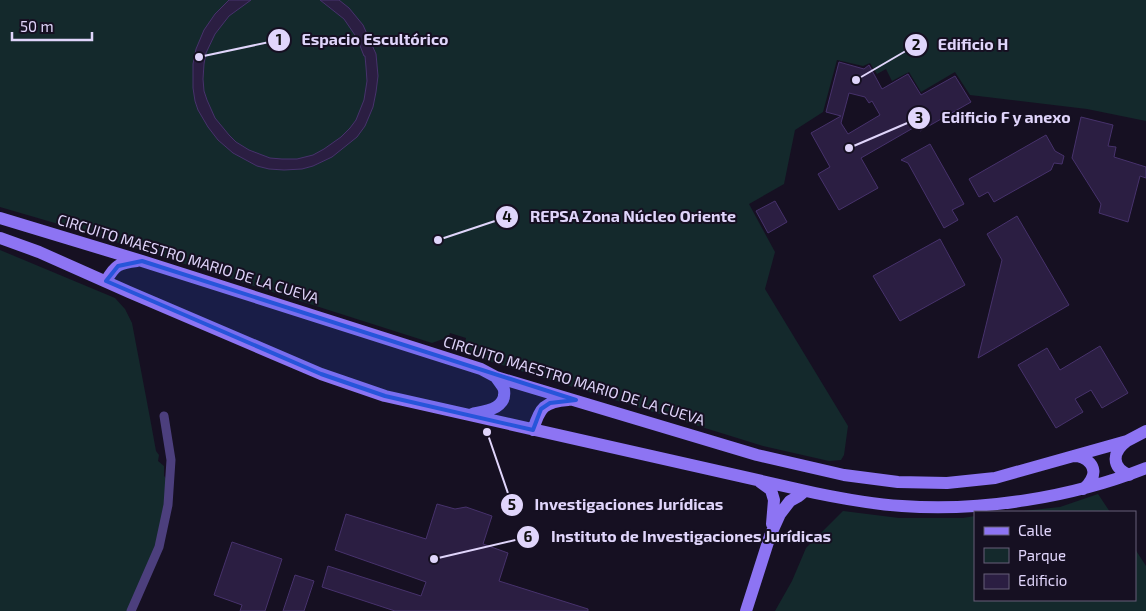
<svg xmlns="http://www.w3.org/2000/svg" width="1146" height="611" font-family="'Exo 2',sans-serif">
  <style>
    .green { fill: #14292c }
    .building { fill: #2b1e42; stroke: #47326c; fill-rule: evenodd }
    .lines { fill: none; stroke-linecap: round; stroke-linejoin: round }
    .street { stroke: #4c3f7d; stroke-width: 9 }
    .secondary { stroke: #8d74f3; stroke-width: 12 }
    .marked { fill: #2755da; fill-opacity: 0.2; stroke: #2755da; stroke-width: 4; stroke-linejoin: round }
    .labels { text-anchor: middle; stroke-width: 4; stroke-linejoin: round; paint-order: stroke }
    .street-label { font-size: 15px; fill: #e0d5fb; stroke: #161022 }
    .leader { fill: none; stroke: #e0d5fb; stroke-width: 2 }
    .callout-dot { fill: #e0d5fb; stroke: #161022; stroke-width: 2 }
    .mark-label { font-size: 15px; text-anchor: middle; font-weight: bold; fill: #111 }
    .callout-label { font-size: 16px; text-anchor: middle; font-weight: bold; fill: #e0d5fb; stroke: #161022; stroke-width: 4; stroke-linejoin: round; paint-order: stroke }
  </style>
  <rect width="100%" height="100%" fill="#161022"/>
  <path class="green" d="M0 0H1146V121L1087 109 970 95 955 72 921 92 909 72 892 81 886 69 877 74 870 63 863 66 837 60 823 112 795 130 784 184 749 204 775 252 765 289 848 426 844 455 841 460 829 461 763 446 476 357 465 344 466 338 450 333 448 339H443L432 343 72 228 0 207Z
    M0 250 115 298 125 309 132 323 150 418 156 451 159 455 158 461 164 466V476L167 479 165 502 157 547 130 611H0Z
    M1098 494 1110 512H1013L1060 507Z
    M843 511 899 518H963L975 516V600H1135V549L1146 566V611H775L792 581 806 548Z"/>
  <path class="building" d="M229 0H251L229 16 215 34 206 53 204 64 203 79 204 91 207 100 215 118 229 135 236 142 249 150 270 158 282 159H297L313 155 324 149 341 137 350 128 356 120 364 100 367 81 366 67 365 56H364L357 38 344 19 320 0H339L349 8 363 25 376 54 378 76 376 92 373 107 365 126 357 137 332 157 313 166 302 169 284 170 269 169 257 166 233 153 218 140 208 127 198 110 195 101 193 88V64L196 49 204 30 215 14Z
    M839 62 864 69 869 65 882 89 908 74 921 95 955 76 971 102 920 131 927 120 861 158 878 188 839 210 818 174 830 167 811 133 841 116 826 112ZM849 93 865 97 869 103 872 101 880 115 848 134 841 123Z
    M1081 117 1113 125 1108 146 1116 147 1114 157 1146 167V178L1140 176 1128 222 1099 213 1101 204 1072 158Z
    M1046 135 1055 151 1064 156 1062 164 1054 163 1051 170 994 202 988 192 979 197 969 179Z
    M930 144 964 204 952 210 958 220 944 228 908 163 901 160Z
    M775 201 787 222 768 233 756 211Z
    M1017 216 1069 305 978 358 1002 260 987 234Z
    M940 239 965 285 900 321 873 276Z
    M1100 346 1128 393 1102 408 1091 390 1075 399 1083 412 1056 428 1018 365 1047 348 1060 370Z
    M437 504 455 509 466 507 492 516 483 544 508 553 499 581 588 609V611H395L322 587 328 566 421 596 426 582 335 550 346 514 426 539Z
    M232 542 282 559 265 611H240L242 605 214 595Z
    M295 575 314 581 304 611H283Z"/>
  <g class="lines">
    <path class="street" d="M131 611 159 547 168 505 171 460 164 416"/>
    <path class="secondary" d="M0 218 142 261 481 369 496 377 757 455 844 475 898 482 947 483 995 478 1127 441 1146 431
      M0 238 39 252 129 292 321 374 385 396 815 493C844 499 873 504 902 506 981 512 1073 497 1146 468
      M106 281C115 265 119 263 137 261
      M472 414C485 411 507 409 504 390 503 386 498 381 496 377
      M533 430C540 407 544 402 568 400
      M1127 441C1112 452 1111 467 1129 475
      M1074 456C1086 456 1099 467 1091 480 1089 484 1086 487 1083 489
      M760 482 771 490 774 500 772 524
      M746 611 770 536 780 514 790 501 799 496 805 491"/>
  </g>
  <path class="marked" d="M142 261 576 400 550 403 541 409 533 430 385 396 321 374 106 281 118 266Z"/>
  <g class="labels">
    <g class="street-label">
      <text transform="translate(188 259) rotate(17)" y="5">CIRCUITO MAESTRO MARIO DE LA CUEVA</text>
      <text transform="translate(574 381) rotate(17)" y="5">CIRCUITO MAESTRO MARIO DE LA CUEVA</text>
    </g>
  </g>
  <path class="leader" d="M199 57L279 40M856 80L916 45M849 148L919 118M438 240L507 217M487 432L512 505M434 559L528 537"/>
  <g class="callout-dot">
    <circle cx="199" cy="57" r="5"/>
    <circle cx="856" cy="80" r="5"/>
    <circle cx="849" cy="148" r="5"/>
    <circle cx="438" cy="240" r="5"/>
    <circle cx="487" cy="432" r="5"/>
    <circle cx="434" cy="559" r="5"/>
    <circle cx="279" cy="40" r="12"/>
    <circle cx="916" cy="45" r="12"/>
    <circle cx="919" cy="118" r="12"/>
    <circle cx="507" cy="217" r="12"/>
    <circle cx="512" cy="505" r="12"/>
    <circle cx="528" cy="537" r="12"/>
  </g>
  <g class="mark-label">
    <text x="279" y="45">1</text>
    <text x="916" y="50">2</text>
    <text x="919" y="123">3</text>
    <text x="507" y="222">4</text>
    <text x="512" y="510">5</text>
    <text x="528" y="542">6</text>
  </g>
  <g class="callout-label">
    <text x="375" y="45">Espacio Escultórico</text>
    <text x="973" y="50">Edificio H</text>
    <text x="1006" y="123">Edificio F y anexo</text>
    <text x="633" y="222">REPSA Zona Núcleo Oriente</text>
    <text x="629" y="510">Investigaciones Jurídicas</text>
    <text x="691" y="542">Instituto de Investigaciones Jurídicas</text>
  </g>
  <rect x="974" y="511" width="162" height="90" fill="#161022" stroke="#675f79"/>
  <rect x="984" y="527" width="25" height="8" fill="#8d74f3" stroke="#675f79"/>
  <text x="1018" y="536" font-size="15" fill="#e0d5fb">Calle</text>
  <rect x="984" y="548" width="25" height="15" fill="#14292c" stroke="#675f79"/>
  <text x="1018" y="561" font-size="15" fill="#e0d5fb">Parque</text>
  <rect x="984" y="574" width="25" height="15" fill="#2b1e42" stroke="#675f79"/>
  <text x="1018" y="586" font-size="15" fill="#e0d5fb">Edificio</text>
  <path d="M12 32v8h80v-8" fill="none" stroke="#e0d5fb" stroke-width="2.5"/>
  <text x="20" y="32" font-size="15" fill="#e0d5fb" stroke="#161022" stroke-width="4" paint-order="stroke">50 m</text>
</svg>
